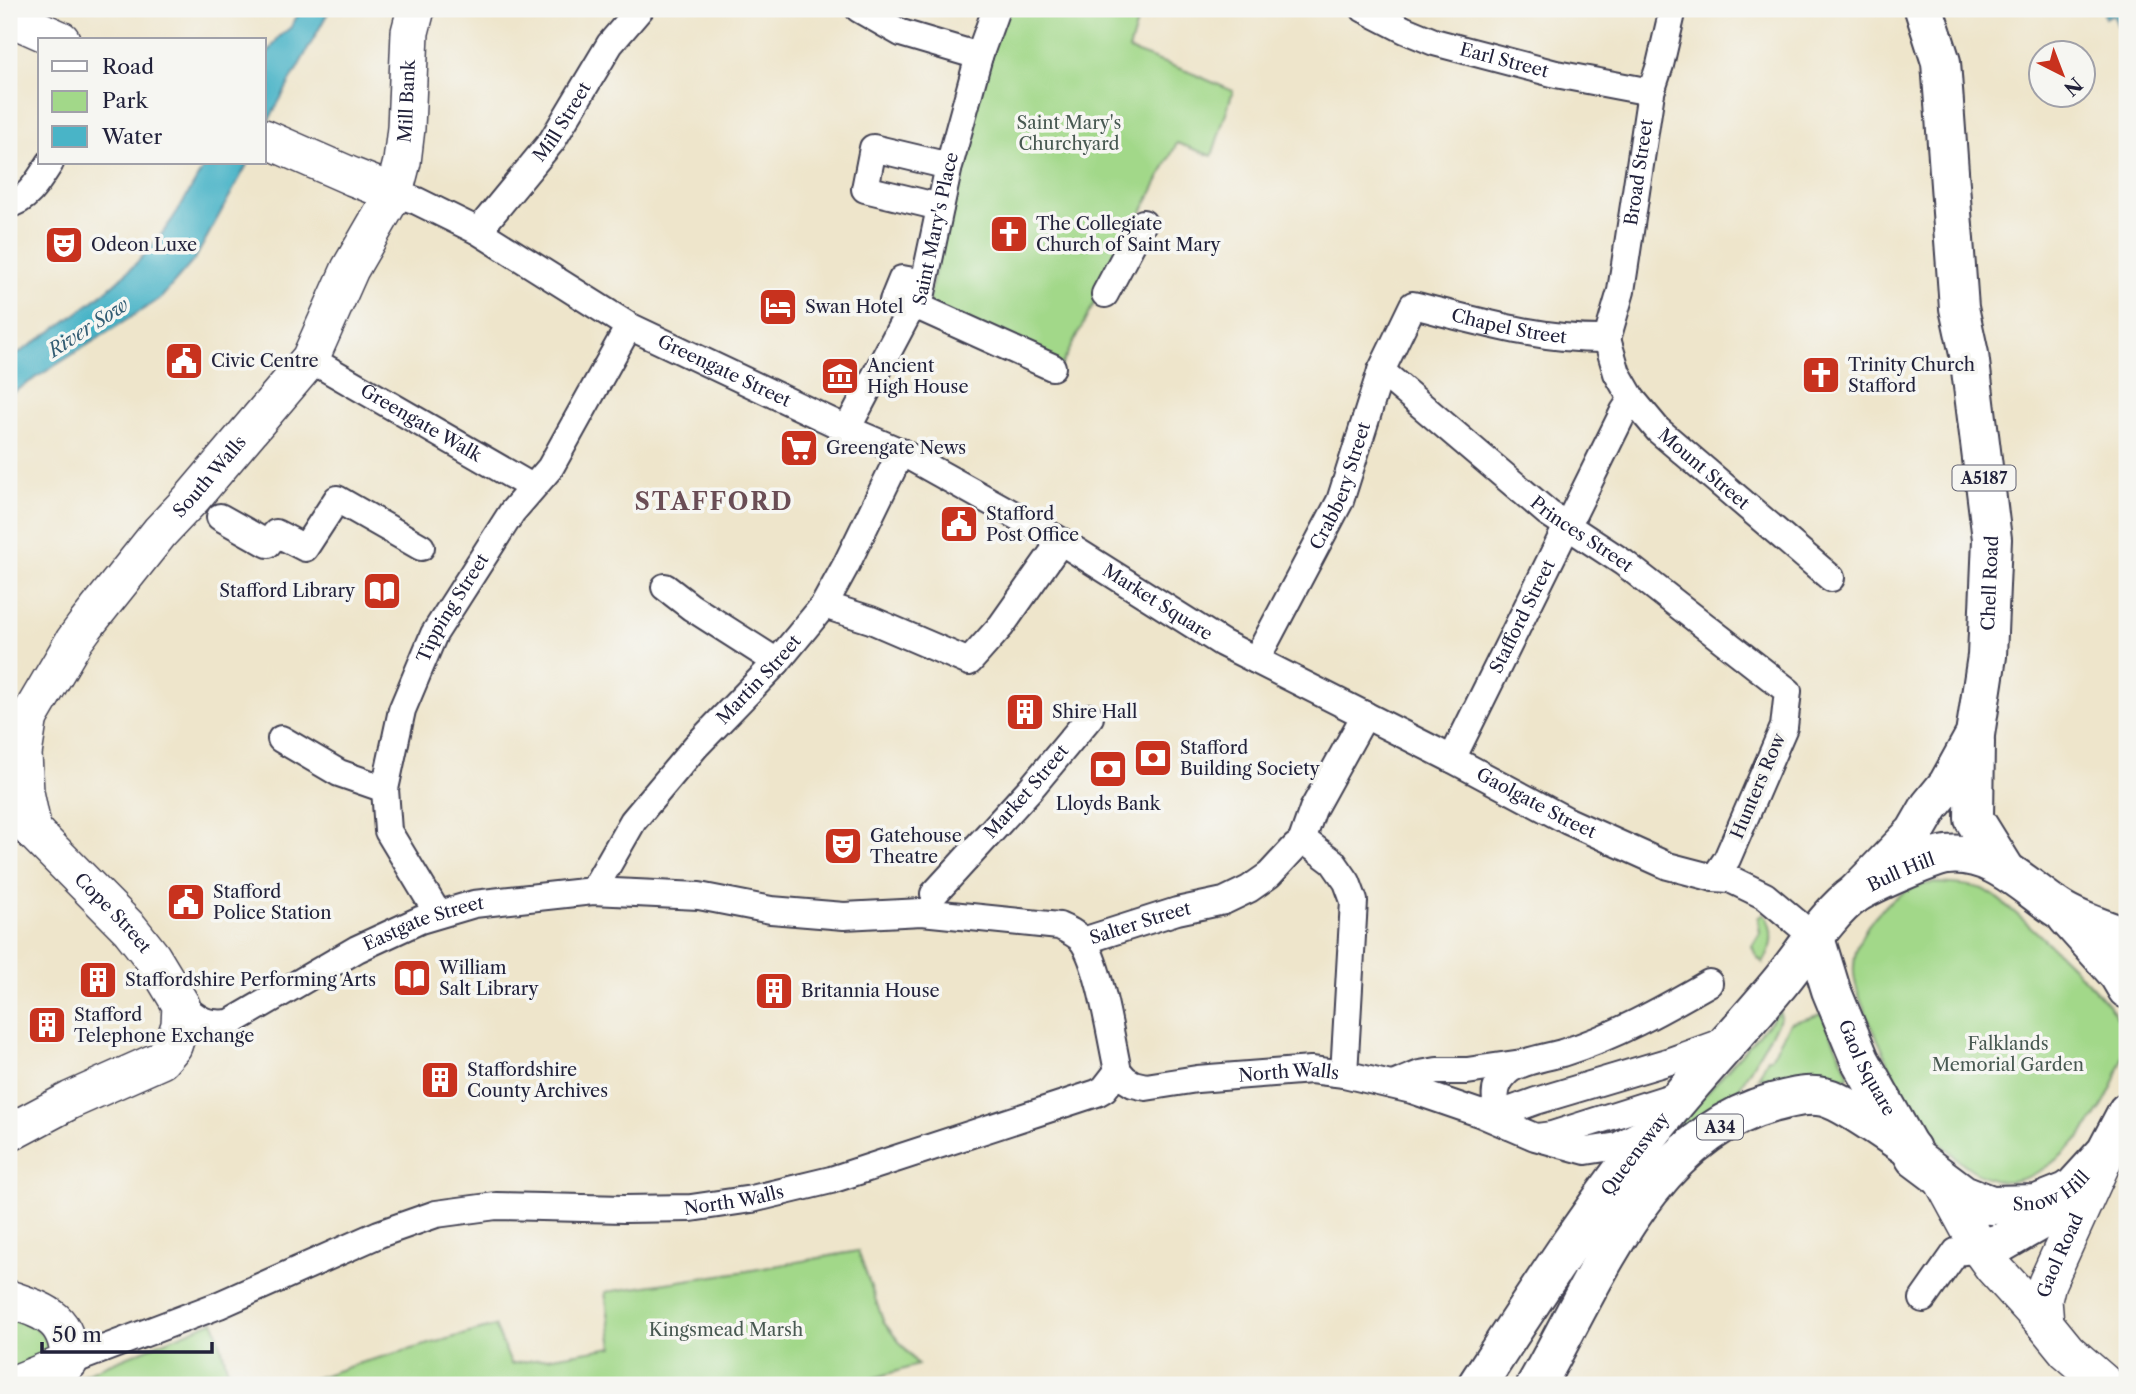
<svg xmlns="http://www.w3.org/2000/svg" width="2136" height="1394" font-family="'Libre Caslon Text',serif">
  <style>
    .green { fill: #a2d889; stroke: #627d62; stroke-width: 2 }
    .water { fill: #49b4c7; stroke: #366b81; stroke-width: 2 }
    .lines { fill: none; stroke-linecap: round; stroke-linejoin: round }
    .street-casing { stroke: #413f51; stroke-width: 30 }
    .secondary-casing { stroke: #413f51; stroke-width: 40 }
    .highway-casing { stroke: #413f51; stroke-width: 42 }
    .street { stroke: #fff; stroke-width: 26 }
    .secondary { stroke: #fff; stroke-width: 37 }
    .highway { stroke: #fff; stroke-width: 38 }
    .labels { text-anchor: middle; stroke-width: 7; stroke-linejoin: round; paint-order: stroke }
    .shield { fill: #f6f6f2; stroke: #626272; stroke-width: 2 }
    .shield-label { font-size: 16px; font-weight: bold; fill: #22223b }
    .street-label { font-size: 18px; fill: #22223b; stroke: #f6f6f2 }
    .park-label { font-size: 18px; fill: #485952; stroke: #f6f6f2 }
    .poi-label { font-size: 18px; fill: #22223b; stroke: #f6f6f2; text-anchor: start }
    .water-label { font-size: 19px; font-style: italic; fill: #325c73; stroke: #f6f6f2 }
    .district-label { font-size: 24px; font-weight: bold; letter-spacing: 2px; fill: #6a4d55; stroke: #f6f6f2 }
  </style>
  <rect width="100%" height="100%" fill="#f6f6f2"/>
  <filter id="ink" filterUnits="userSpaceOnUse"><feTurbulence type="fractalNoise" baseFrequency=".0143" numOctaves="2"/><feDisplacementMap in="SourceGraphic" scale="14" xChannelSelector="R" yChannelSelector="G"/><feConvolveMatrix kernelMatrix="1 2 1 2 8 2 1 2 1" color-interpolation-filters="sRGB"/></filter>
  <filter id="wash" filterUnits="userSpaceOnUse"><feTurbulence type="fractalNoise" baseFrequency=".00686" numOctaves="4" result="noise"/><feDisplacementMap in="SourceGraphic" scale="28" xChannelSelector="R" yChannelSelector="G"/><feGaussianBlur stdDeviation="1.57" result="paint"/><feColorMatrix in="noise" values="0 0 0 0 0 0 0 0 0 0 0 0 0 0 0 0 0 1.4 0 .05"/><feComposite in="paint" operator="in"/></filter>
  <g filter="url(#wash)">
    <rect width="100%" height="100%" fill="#eee5cb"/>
    <path class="green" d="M1004 9H1141L1129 50 1189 72 1233 91 1212 156 1177 143 1139 218 1060 368 925 315 975 96Z
      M1932 883C1945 883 1974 885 1985 890 2007 901 2118 1006 2123 1027 2134 1081 2064 1178 2009 1181 1967 1183 1926 1128 1906 1097 1895 1079 1887 1059 1878 1040 1870 1021 1859 1001 1855 981 1846 936 1890 888 1932 883Z
      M1764 913C1775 930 1773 947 1763 963L1756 956 1752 946 1760 933 1758 918Z
      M1779 1011 1781 1017 1735 1095 1681 1131 1644 1164Z
      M1822 1014 1849 1075 1846 1078 1819 1075 1758 1078 1768 1058H1771L1790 1023Z
      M858 1251 884 1323 918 1365 850 1385H295L360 1363 495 1326 511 1364 613 1347 605 1292 747 1271Z
      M9 1315C25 1323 54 1331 46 1355L9 1385Z
      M214 1321 232 1385H58Z"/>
    <path class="water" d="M301 9H330L264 129V59L278 38 291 27Z
      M2109 9H2127V47L2113 14 2105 18 2104 14Z
      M206 163H248L195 259 161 298 9 395V359C58 328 115 290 153 245 174 220 190 191 206 163Z"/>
  </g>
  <g filter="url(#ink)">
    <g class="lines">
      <g class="street-casing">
        <g id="street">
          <path d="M859 9 901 33 979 56"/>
          <path id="s1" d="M1364 9 1405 30 1434 42 1556 74 1651 92"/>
          <path id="s2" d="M394 193 417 201 478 231 629 326 847 429 901 452 1054 537 1222 643 1452 759 1568 821 1668 866 1714 878 1730 879 1765 896 1815 938"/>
          <path d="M9 204C28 201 40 178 50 163"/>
          <path d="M940 207 865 189 873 148 949 166"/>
          <path id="s3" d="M478 231 552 141 610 44 640 9"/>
          <path d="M1105 294 1143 223"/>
          <path id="s4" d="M919 307 949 166 979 56 996 9"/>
          <path d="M919 307 1052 367"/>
          <path d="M910 310 893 301 902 279 924 283"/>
          <path id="s5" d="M1607 339 1621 291 1651 92 1660 65 1673 9"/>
          <path id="s6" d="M1607 339 1617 373 1632 399 1658 430 1831 578"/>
          <path id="s7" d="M310 359 532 487"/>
          <path id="s8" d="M1381 371 1548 513 1624 563 1788 691 1784 727 1727 859 1714 878"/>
          <path d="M847 429 910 310 919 307"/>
          <path d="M220 517 268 544 276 533 305 548 337 499 421 547"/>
          <path d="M665 587 691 607 777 662"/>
          <path d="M824 605 871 620 969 662 1001 626 1061 541"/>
          <path id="s9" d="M1256 660 1340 501 1381 371 1413 305C1478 321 1540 340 1607 339"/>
          <path d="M281 739 339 773 385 789"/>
          <path id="s10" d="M1452 759 1624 411 1632 399"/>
          <path d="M1301 843 1313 809 1365 715"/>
          <path id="s11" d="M593 891 633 821 696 746 777 662 824 605 846 565 901 452"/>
          <path id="s12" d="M934 894 1031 788 1090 717"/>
          <path id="s13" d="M438 914 388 831 385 789 402 710 434 634 512 512 550 468 629 326"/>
          <path id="s14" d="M1083 941 1177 911 1224 901 1249 889 1269 875 1295 847 1301 843 1309 844 1333 862 1347 882 1354 901 1344 1074"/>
          <path id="s15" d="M181 1005C200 1020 204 1025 230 1023L357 949 420 920 474 904 593 891 699 896 771 910 844 916 922 912 1059 926C1068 930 1075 933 1082 940 1100 964 1111 1039 1118 1071L1125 1079 1133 1084 1146 1087 1197 1079 1311 1070 1344 1074 1412 1090 1479 1113 1535 1137 1586 1151 1618 1146 1647 1130"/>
          <path d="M1393 1085 1420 1074 1437 1071H1467L1522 1063"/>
          <path d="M1484 1113 1500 1114 1536 1101 1670 1061 1728 1040"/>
          <path d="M1509 1126C1496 1109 1488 1091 1506 1073 1516 1062 1547 1057 1562 1053 1614 1037 1662 1010 1709 983"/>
          <path d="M1537 1137 1552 1135 1681 1094"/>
          <path d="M1923 1299 1956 1252 1980 1249"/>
          <path id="s16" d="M69 1362 219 1305 379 1234 436 1214 496 1206 624 1209 691 1208 752 1199 831 1180 1097 1093 1104 1089 1118 1071"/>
        </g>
      </g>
      <g class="secondary-casing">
        <g id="secondary">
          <path d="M9 17 61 40"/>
          <path d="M264 138 353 177 394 193"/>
          <path d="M28 722 23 754 25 792 33 831"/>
          <path id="s17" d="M9 751 74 641 85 626 160 532 193 497 310 359 350 269 394 193 402 162 406 128 410 32 416 9"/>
          <path id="s18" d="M9 814 20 820 33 831 130 929 152 957 181 1005 180 1025 173 1046 161 1060 71 1100 9 1133"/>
          <path d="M1943 1181 1980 1249 1993 1267 2045 1324 2067 1351 2106 1385"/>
          <path d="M9 1299C46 1312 69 1318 69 1362L12 1385"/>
          <path id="s19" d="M2045 1324 2043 1300 2047 1283 2103 1160"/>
        </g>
      </g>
      <g class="highway-casing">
        <g id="highway">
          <path d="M1975 741 1974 819 2005 869"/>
          <path id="s20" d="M1854 895 1915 832 1930 806 1948 784 1975 735 1987 656 1992 539 1969 354 1959 308 1941 62 1924 9"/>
          <path d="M2067 917 2118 974 2127 989"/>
          <path id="s21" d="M1815 938 1831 990 1860 1060 1915 1158 1963 1194 1991 1205 2037 1204 2067 1192 2074 1187 2106 1152 2127 1112"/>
          <path d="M1980 1249 2003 1242 2036 1223 2061 1198"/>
          <path id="s22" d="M1477 1385C1535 1296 1592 1207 1658 1124 1696 1076 1738 1033 1776 987 1798 962 1828 912 1855 894 1871 884 1929 858 1947 855 1993 850 2025 887 2059 909 2079 922 2105 929 2127 938"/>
          <path d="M1536 1385C1594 1285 1648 1136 1772 1103 1788 1099 1807 1093 1824 1097 1846 1102 1890 1136 1911 1149"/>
        </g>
      </g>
      <use href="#street" class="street"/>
      <use href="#secondary" class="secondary"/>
      <use href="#highway" class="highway"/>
    </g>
  </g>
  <defs>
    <g id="church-square" transform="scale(2.0125)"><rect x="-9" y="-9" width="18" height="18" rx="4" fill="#c8321e" stroke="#f6f6f2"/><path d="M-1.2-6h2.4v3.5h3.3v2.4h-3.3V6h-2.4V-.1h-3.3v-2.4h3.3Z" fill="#fff"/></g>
    <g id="theatre-square" transform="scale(2.0125)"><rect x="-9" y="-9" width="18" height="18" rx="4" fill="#c8321e" stroke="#f6f6f2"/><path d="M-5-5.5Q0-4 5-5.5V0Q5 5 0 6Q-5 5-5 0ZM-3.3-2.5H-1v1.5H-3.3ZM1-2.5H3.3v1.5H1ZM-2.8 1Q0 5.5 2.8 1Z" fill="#fff"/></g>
    <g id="hotel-square" transform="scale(2.0125)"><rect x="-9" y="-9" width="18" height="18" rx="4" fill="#c8321e" stroke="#f6f6f2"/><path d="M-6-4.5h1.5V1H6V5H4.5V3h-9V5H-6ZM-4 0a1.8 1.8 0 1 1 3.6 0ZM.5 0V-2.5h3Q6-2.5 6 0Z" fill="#fff"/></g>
    <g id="civic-square" transform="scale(2.0125)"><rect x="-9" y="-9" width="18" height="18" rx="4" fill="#c8321e" stroke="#f6f6f2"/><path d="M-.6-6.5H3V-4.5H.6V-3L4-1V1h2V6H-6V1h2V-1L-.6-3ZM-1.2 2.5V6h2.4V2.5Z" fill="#fff"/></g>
    <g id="museum-square" transform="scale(2.0125)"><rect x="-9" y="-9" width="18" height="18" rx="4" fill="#c8321e" stroke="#f6f6f2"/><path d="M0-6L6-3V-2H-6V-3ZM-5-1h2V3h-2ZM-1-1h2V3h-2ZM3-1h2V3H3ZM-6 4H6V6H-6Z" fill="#fff"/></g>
    <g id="supermarket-square" transform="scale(2.0125)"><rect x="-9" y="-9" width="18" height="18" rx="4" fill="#c8321e" stroke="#f6f6f2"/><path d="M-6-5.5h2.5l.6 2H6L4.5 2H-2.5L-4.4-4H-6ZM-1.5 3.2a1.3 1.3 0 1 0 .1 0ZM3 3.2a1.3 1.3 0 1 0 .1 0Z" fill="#fff"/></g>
    <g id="library-square" transform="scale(2.0125)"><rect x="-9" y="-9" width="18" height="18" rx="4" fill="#c8321e" stroke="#f6f6f2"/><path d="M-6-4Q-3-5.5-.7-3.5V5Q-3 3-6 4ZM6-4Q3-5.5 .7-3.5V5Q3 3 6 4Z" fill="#fff"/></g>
    <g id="building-square" transform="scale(2.0125)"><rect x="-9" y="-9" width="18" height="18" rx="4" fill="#c8321e" stroke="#f6f6f2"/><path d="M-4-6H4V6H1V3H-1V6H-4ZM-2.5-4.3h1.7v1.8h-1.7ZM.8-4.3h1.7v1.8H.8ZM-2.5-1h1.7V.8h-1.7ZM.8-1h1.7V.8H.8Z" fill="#fff"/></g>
    <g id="bank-square" transform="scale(2.0125)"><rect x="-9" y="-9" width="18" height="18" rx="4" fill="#c8321e" stroke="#f6f6f2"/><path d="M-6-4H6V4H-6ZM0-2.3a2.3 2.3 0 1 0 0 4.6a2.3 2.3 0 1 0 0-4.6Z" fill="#fff"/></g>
  </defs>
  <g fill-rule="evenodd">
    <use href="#church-square" x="1009" y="234"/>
    <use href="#theatre-square" x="64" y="245"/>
    <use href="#hotel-square" x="778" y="307"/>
    <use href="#civic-square" x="184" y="361"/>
    <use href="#church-square" x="1821" y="375"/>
    <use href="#museum-square" x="840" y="376"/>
    <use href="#supermarket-square" x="799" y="448"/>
    <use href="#civic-square" x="959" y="524"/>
    <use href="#library-square" x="382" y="591"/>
    <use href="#building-square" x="1025" y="712"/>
    <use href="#bank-square" x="1153" y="758"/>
    <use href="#bank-square" x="1108" y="769"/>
    <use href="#theatre-square" x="843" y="846"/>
    <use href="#civic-square" x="186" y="902"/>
    <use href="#library-square" x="412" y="978"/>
    <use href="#building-square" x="98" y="980"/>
    <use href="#building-square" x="774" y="991"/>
    <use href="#building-square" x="47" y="1025"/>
    <use href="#building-square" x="440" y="1080"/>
  </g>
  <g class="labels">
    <g class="shield">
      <rect x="1952.5" y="465.5" width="63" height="25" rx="5"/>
      <rect x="1697" y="1114.5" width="46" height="25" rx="5"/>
    </g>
    <g class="shield-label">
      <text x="1984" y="484">A5187</text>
      <text x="1720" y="1133">A34</text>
    </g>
    <g class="street-label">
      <text dy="6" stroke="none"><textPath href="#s1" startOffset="150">Earl Street</textPath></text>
      <text dy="6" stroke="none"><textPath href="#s17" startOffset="775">Mill Bank</textPath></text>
      <text dy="6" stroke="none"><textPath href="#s3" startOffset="138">Mill Street</textPath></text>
      <text dy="6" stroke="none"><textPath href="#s5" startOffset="170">Broad Street</textPath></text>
      <text dy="6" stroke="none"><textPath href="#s4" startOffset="80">Saint Mary's Place</textPath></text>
      <text dy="6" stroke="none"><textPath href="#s9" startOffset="488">Chapel Street</textPath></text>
      <text dy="6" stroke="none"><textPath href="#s2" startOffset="376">Greengate Street</textPath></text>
      <text dy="6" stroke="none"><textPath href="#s7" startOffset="128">Greengate Walk</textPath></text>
      <text dy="6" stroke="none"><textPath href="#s6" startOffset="166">Mount Street</textPath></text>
      <text dy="6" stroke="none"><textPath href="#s17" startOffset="341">South Walls</textPath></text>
      <text dy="6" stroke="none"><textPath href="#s9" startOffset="194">Crabbery Street</textPath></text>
      <text dy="6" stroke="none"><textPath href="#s8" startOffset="259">Princes Street</textPath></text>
      <text dy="6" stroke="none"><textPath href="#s20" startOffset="355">Chell Road</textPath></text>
      <text dy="6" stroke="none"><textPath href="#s2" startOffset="868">Market Square</textPath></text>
      <text dy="6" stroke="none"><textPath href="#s13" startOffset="334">Tipping Street</textPath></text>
      <text dy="6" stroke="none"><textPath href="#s10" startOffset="159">Stafford Street</textPath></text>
      <text dy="6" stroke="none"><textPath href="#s11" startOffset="270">Martin Street</textPath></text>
      <text transform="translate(1758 786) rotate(-67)" y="6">Hunters Row</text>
      <text dy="6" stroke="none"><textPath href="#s12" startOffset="138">Market Street</textPath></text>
      <text dy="6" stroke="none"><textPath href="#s2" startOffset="1297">Gaolgate Street</textPath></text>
      <text dy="6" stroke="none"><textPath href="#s22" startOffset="672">Bull Hill</textPath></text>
      <text dy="6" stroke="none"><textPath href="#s18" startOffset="144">Cope Street</textPath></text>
      <text dy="6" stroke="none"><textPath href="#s14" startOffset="60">Salter Street</textPath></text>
      <text dy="6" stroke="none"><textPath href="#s15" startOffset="273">Eastgate Street</textPath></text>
      <text dy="6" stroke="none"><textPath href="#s21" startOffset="140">Gaol Square</textPath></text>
      <text dy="6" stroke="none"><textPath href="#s15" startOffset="1256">North Walls</textPath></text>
      <text dy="6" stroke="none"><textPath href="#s22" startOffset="280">Queensway</textPath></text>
      <text dy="6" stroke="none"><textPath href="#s21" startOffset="396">Snow Hill</textPath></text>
      <text dy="6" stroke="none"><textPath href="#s16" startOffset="695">North Walls</textPath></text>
      <text dy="6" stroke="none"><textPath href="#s19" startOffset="72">Gaol Road</textPath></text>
    </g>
    <g class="park-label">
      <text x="1069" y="129">Saint Mary's<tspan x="1069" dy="21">Churchyard</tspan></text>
      <text x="2008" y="1050">Falklands<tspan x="2008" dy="21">Memorial Garden</tspan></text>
      <text x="726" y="1336">Kingsmead Marsh</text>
    </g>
    <g class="poi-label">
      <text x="1036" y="230">The Collegiate<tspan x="1036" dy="21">Church of Saint Mary</tspan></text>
      <text x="91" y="251">Odeon Luxe</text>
      <text x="805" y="313">Swan Hotel</text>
      <text x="211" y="367">Civic Centre</text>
      <text x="1848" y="371">Trinity Church<tspan x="1848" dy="21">Stafford</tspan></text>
      <text x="867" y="372">Ancient<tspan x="867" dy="21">High House</tspan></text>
      <text x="826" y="454">Greengate News</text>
      <text x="986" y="520">Stafford<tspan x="986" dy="21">Post Office</tspan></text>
      <text x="355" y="597" text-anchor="end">Stafford Library</text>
      <text x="1052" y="718">Shire Hall</text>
      <text x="1180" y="754">Stafford<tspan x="1180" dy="21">Building Society</tspan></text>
      <text x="1108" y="810" text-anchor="middle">Lloyds Bank</text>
      <text x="870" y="842">Gatehouse<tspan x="870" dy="21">Theatre</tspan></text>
      <text x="213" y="898">Stafford<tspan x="213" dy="21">Police Station</tspan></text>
      <text x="439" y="974">William<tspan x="439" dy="21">Salt Library</tspan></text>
      <text x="125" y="986">Staffordshire Performing Arts</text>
      <text x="801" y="997">Britannia House</text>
      <text x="74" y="1021">Stafford<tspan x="74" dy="21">Telephone Exchange</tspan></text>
      <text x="467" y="1076">Staffordshire<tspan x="467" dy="21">County Archives</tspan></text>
    </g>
    <g class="water-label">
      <text transform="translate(88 327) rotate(-33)" y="7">River Sow</text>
    </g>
    <g class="district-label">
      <text x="714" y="510">STAFFORD</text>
    </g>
  </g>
  <rect width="2136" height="1394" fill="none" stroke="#f6f6f2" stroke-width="35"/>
  <rect x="38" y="38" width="228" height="126" fill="#f6f6f2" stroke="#a1a1a9" stroke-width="2"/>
  <rect x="52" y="61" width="35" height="10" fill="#ffffff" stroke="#a1a1a9" stroke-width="2"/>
  <text x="102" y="74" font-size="21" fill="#22223b">Road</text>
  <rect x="52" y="91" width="35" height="21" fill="#a2d889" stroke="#a1a1a9" stroke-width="2"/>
  <text x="102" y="108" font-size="21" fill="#22223b">Park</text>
  <rect x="52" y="126" width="35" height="21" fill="#49b4c7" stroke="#a1a1a9" stroke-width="2"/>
  <text x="102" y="144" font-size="21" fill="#22223b">Water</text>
  <g transform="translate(2062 74) rotate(138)"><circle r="33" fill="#f6f6f2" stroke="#a1a1a9" stroke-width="2"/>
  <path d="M0-5L12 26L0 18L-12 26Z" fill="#c8321e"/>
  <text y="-10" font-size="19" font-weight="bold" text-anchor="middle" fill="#22223b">N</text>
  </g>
  <path d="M42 1342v10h170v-10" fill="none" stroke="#22223b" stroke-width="3.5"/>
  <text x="52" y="1342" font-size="21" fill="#22223b" stroke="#f6f6f2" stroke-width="5" paint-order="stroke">50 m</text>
</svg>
